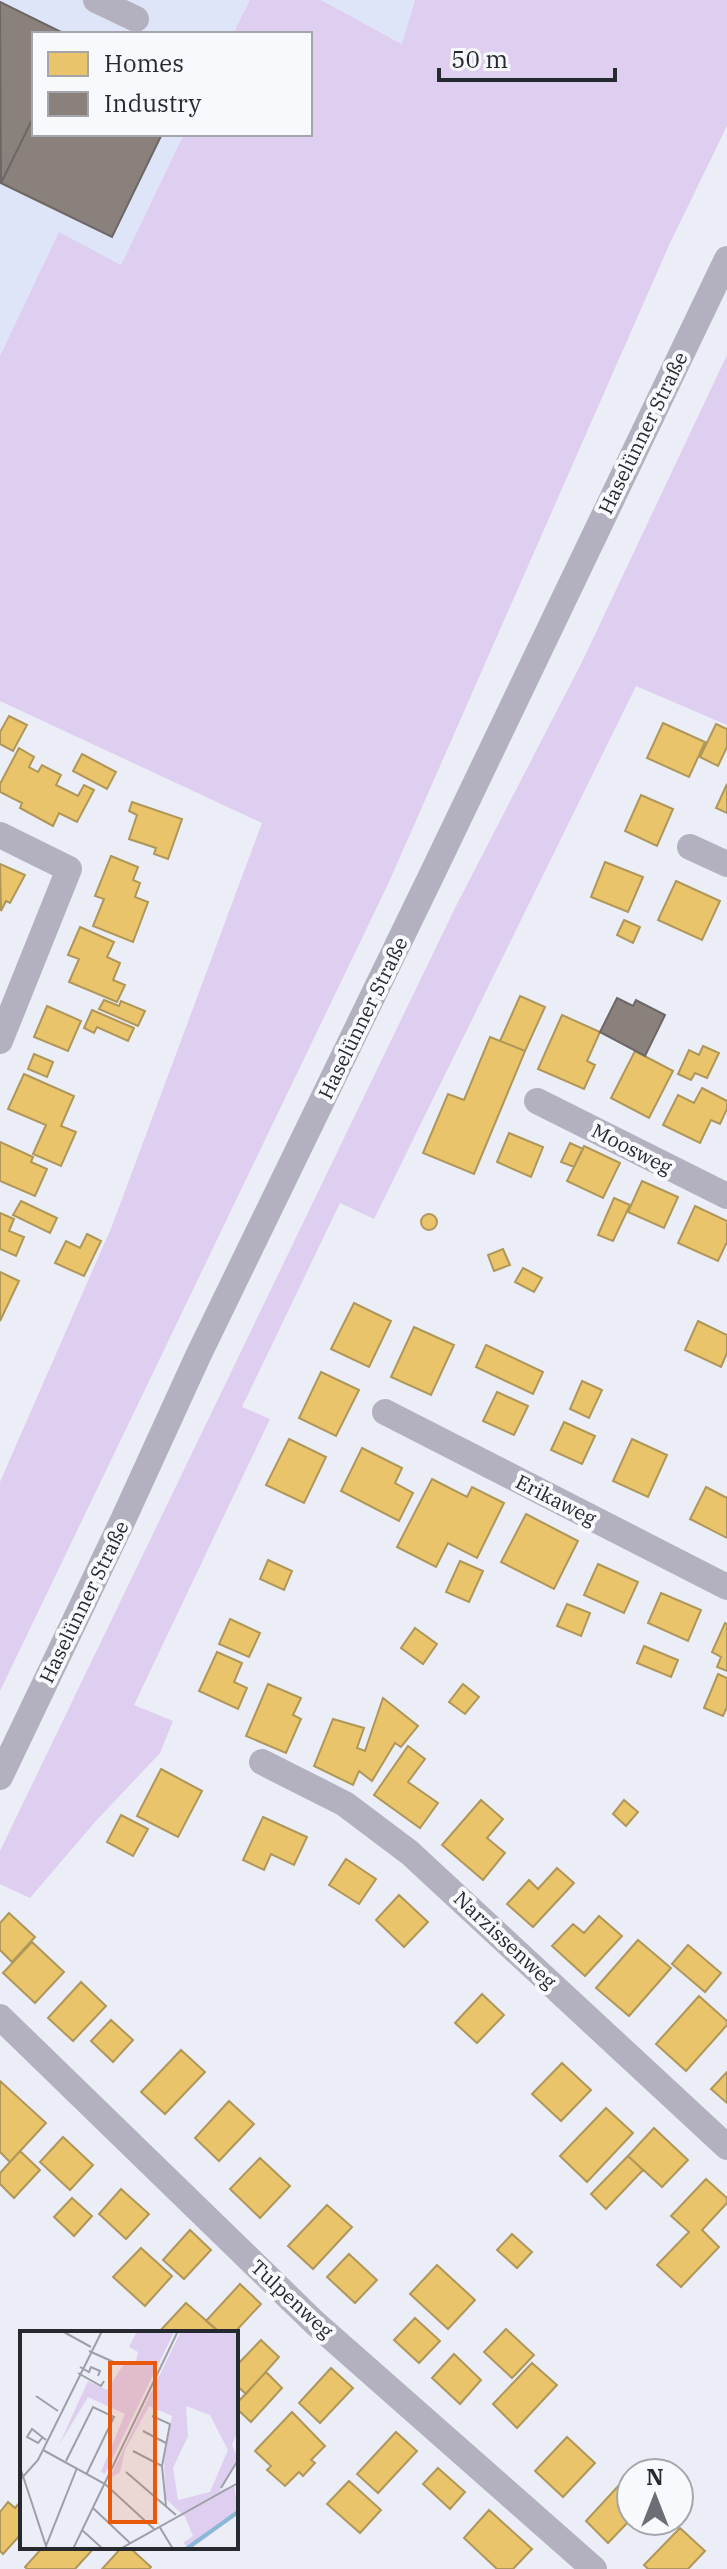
<svg xmlns="http://www.w3.org/2000/svg" width="727" height="2569" font-family="'IBM Plex Serif',serif">
  <style>
    .built { fill: #dfe5f9 }
    .green { fill: #deceef }
    .homes { fill: #e9c46a; stroke: #af9659; stroke-width: 2 }
    .industry { fill: #8a817c; stroke: #6c6766; stroke-width: 2 }
    .lines { fill: none; stroke-linecap: round; stroke-linejoin: round }
    .minor { stroke: #b3b1c0; stroke-width: 26 }
    .labels { text-anchor: middle; stroke-width: 8; stroke-linejoin: round; paint-order: stroke }
    .street-label { font-size: 20px; fill: #272931; stroke: #f7f9fd }
    .inset-river { fill: none; stroke: #8ab8d6; stroke-width: 4 }
    .inset-road { fill: none; stroke: #9d9fa8; stroke-width: 2 }
    .view { fill: #e8590c; fill-opacity: 0.15; stroke: #e8590c; stroke-width: 4 }
    .inset-edge { fill: none; stroke: #272931; stroke-width: 4 }
  </style>
  <rect width="100%" height="100%" fill="#ebeef7"/>
  <path class="built" d="M0 0H250L233 34H34V134H184L121 265 0 356Z
    M321 0H415L403 44Z"/>
  <path class="green" d="M250 0H321L402 44 415 0H727V126L670 243 389 882 0 1691V1482L112 1226 262 823 0 701V356L59 232 121 265 184 134H310V34H233Z
    M727 355V725L636 686 374 1219 340 1203 242 1407 270 1419 134 1705 173 1721 160 1753 95 1822 30 1898 0 1884V1851L455 908 582 662Z"/>
  <path class="homes" d="M9 716 27 725 13 751 0 744V732Z
    M663 723 705 742 689 777 647 758Z
    M716 724 727 729V747L718 766 700 757Z
    M19 748 34 757 29 767 38 772 42 765 61 775 56 785 78 796 84 785 94 790 77 822 59 813 53 826 20 808 22 803 0 792V784Z
    M82 754 116 772 107 789 73 771Z
    M727 784V813L716 808Z
    M641 795 673 809 657 846 625 831Z
    M132 802 182 819 168 859 154 854 156 848 129 839 137 815 129 811Z
    M111 856 138 867 133 880 140 883 135 897 148 902 133 942 93 926 104 899 95 896Z
    M605 862 643 877 628 912 591 897Z
    M0 864 25 875 10 903 6 901 1 911Z
    M676 881 720 901 702 940 658 920Z
    M624 920 640 927 633 943 617 935Z
    M80 927 114 942 107 957 120 963 113 980 125 985 117 1002 69 982 79 959 68 955Z
    M520 996 545 1007 525 1051 500 1041Z
    M104 1000 119 1006 121 1001 145 1011 138 1026 99 1009Z
    M47 1006 81 1021 68 1051 34 1037Z
    M92 1010 134 1028 128 1041 97 1027 94 1033 84 1028Z
    M562 1015 600 1032 587 1061 595 1065 584 1089 538 1069Z
    M490 1037 525 1051 474 1174 423 1153 448 1094 464 1100Z
    M703 1046 719 1053 707 1078 695 1073 691 1080 678 1074 689 1050 699 1055Z
    M635 1051 673 1071 649 1118 611 1098Z
    M34 1054 53 1062 47 1077 28 1069Z
    M24 1074 74 1096 61 1126 76 1132 61 1166 33 1154 46 1125 8 1109Z
    M702 1088 727 1101V1109L720 1124 711 1120 700 1143 663 1125 678 1095 694 1103Z
    M509 1133 543 1147 531 1177 497 1162Z
    M0 1142 33 1157 31 1162 47 1169 35 1196 0 1181Z
    M570 1143 583 1149 574 1167 561 1162Z
    M584 1146 620 1163 603 1198 567 1181Z
    M642 1181 678 1197 664 1228 628 1212Z
    M614 1198 630 1205 613 1241 598 1235Z
    M21 1201 57 1218 50 1233 13 1215Z
    M695 1206 727 1221V1242L718 1261 678 1243Z
    M0 1213 14 1219 9 1231 24 1237 16 1256 0 1249Z
    M421 1222a8 8 0 1 1 16 0a8 8 0 1 1-16 0Z
    M87 1234 101 1241 84 1276 55 1263 66 1241 80 1248Z
    M503 1249 510 1265 494 1271 488 1255Z
    M523 1268 542 1278 534 1292 515 1282Z
    M0 1272 19 1281 0 1321Z
    M354 1303 391 1321 369 1367 331 1349Z
    M698 1321 727 1335V1353L721 1367 685 1350Z
    M414 1327 454 1345 431 1395 391 1377Z
    M486 1345 543 1372 533 1394 476 1367Z
    M321 1372 359 1390 336 1436 299 1418Z
    M582 1381 602 1390 589 1418 570 1409Z
    M497 1392 528 1406 514 1435 483 1421Z
    M564 1422 595 1436 582 1464 551 1450Z
    M289 1439 326 1457 304 1503 266 1485Z
    M632 1439 667 1455 648 1497 613 1481Z
    M362 1448 402 1468 395 1483 413 1493 399 1521 341 1491Z
    M432 1479 467 1497 472 1487 504 1503 477 1558 448 1543 436 1567 397 1547Z
    M706 1487 727 1498V1538L690 1519Z
    M526 1514 578 1541 554 1589 501 1562Z
    M268 1560 292 1571 284 1590 260 1579Z
    M460 1561 483 1571 469 1602 446 1592Z
    M598 1564 638 1582 624 1613 584 1595Z
    M661 1593 701 1610 688 1641 648 1623Z
    M567 1604 590 1613 581 1636 557 1626Z
    M230 1619 260 1633 249 1657 219 1644Z
    M725 1623 727 1624V1671L717 1667 721 1657 712 1652Z
    M415 1628 437 1644 423 1664 401 1648Z
    M644 1646 678 1660 671 1677 637 1663Z
    M217 1652 242 1663 234 1682 247 1688 238 1709 199 1691Z
    M718 1674 727 1678V1707L723 1716 704 1708Z
    M268 1684 301 1698 293 1715 301 1719 286 1753 246 1736Z
    M463 1684 479 1697 465 1714 449 1702Z
    M383 1698 418 1726 401 1747 395 1743 372 1781 359 1771 353 1785 314 1766 333 1719 364 1728 357 1748 365 1751Z
    M408 1746 425 1759 408 1782 438 1803 420 1828 374 1795Z
    M161 1769 202 1791 178 1837 137 1816Z
    M481 1800 503 1819 487 1838 505 1853 483 1880 442 1845Z
    M624 1800 638 1812 626 1826 613 1814Z
    M121 1815 148 1829 133 1856 107 1842Z
    M263 1817 307 1837 294 1865 271 1854 264 1870 243 1860Z
    M346 1859 376 1879 359 1904 329 1885Z
    M557 1868 574 1883 533 1927 507 1904 529 1880 538 1889Z
    M399 1895 428 1922 404 1947 376 1920Z
    M9 1913 35 1937 12 1962 0 1950V1923Z
    M599 1916 622 1936 585 1976 552 1946 573 1924 584 1933Z
    M638 1940 671 1968 629 2016 596 1988Z
    M32 1942 64 1972 35 2003 3 1973Z
    M688 1945 721 1973 705 1992 672 1964Z
    M81 1982 106 2006 73 2041 48 2018Z
    M482 1994 504 2015 477 2043 455 2023Z
    M699 1996 727 2021V2025L686 2071 656 2044Z
    M111 2020 133 2040 113 2062 91 2041Z
    M181 2050 205 2072 165 2114 141 2092Z
    M562 2063 591 2090 561 2121 532 2094Z
    M727 2072V2103L711 2089Z
    M0 2081 46 2123 10 2162 0 2152Z
    M229 2101 254 2124 219 2161 195 2138Z
    M606 2108 633 2133 587 2182 560 2156Z
    M654 2128 688 2160 662 2187 628 2156Z
    M63 2137 93 2165 70 2190 40 2162Z
    M20 2151 40 2170 14 2198 0 2184V2173Z
    M628 2156 643 2170 606 2209 591 2194Z
    M260 2158 290 2186 260 2218 230 2189Z
    M706 2179 727 2198V2203L702 2230 719 2247 681 2287 657 2265 689 2232 671 2216Z
    M121 2189 149 2214 126 2239 99 2214Z
    M72 2198 92 2216 74 2236 54 2217Z
    M327 2205 352 2227 313 2269 288 2246Z
    M190 2230 211 2250 184 2279 163 2260Z
    M512 2234 532 2252 517 2268 497 2250Z
    M141 2248 172 2276 145 2306 113 2277Z
    M349 2254 377 2280 355 2303 327 2277Z
    M437 2265 475 2300 448 2329 410 2294Z
    M240 2284 261 2304 234 2333H220L206 2321Z
    M186 2303 216 2329 212 2333H158Z
    M415 2318 440 2341 419 2363 394 2340Z
    M506 2329 534 2355 512 2378 484 2352Z
    M261 2340 279 2357 246 2394 236 2385V2366Z
    M454 2354 481 2380 460 2404 432 2378Z
    M532 2363 557 2385 517 2428 493 2404Z
    M331 2368 353 2388 320 2423 299 2403Z
    M266 2372 282 2388 251 2422 236 2408V2404Z
    M292 2412 325 2446 311 2460 315 2463 303 2476 299 2472 285 2486 267 2470 271 2466 255 2451Z
    M396 2432 417 2451 378 2493 357 2474Z
    M567 2437 595 2463 563 2497 535 2471Z
    M438 2468 465 2492 450 2509 423 2484Z
    M349 2481 381 2510 360 2533 327 2504Z
    M621 2483 631 2492V2519L608 2543 586 2521Z
    M22 2500V2533L3 2554 0 2551V2512L8 2502 15 2508Z
    M489 2510 532 2549 513 2569H497L464 2538Z
    M680 2528 705 2551 688 2569H648L644 2565Z
    M43 2547H95L75 2569H27L25 2567Z
    M122 2547H129L151 2567 149 2569H102Z"/>
  <path class="industry" d="M0 2 65 34H34V116L1 183Z
    M34 116V134H162L112 237 1 183Z
    M617 998 633 1006 636 1000 665 1015 645 1056 600 1032Z"/>
  <g class="lines">
    <path class="minor" d="M96 0 136 19
      M0 835 69 869 0 1041
      M690 847 727 864
      M537 1101 727 1196
      M385 1412 727 1587
      M262 1762 345 1804 410 1853 727 2147
      M0 1777 123 1520 198 1356 433 872 727 259
      M0 2017 315 2323 594 2569"/>
  </g>
  <g class="labels">
    <g class="street-label">
      <text transform="translate(643 433) rotate(-64)" y="7">Haselünner Straße</text>
      <text transform="translate(363 1018) rotate(-64)" y="7">Haselünner Straße</text>
      <text transform="translate(632 1149) rotate(27)" y="7">Moosweg</text>
      <text transform="translate(556 1500) rotate(27)" y="7">Erikaweg</text>
      <text transform="translate(84 1602) rotate(-64)" y="7">Haselünner Straße</text>
      <text transform="translate(505 1940) rotate(43)" y="7">Narzissenweg</text>
      <text transform="translate(292 2299) rotate(43)" y="7">Tulpenweg</text>
    </g>
  </g>
  <g transform="translate(20 2331)">
    <rect width="218" height="218" fill="#ebeef7"/>
    <path d="M117 0 154 1 85 143 81 141 105 83 68 66 39 114 68 50 87 59 106 30 115 34 118 21 109 16ZM161 0H218V99L212 114 218 127 199 160 214 154 218 183 171 218 163 212 173 205 165 186 146 168 144 130 152 85 129 75 105 119 100 141 89 148ZM166 75 190 84 208 119 190 161 158 169 153 137 168 105Z" fill="#deceef" fill-rule="evenodd"/>
    <path class="inset-river" d="M166 218 218 181"/>
    <path class="inset-road" d="M42 0 71 16M69 20 98 33M60 36 69 41 71 36 80 40 78 45M58 42 81 55 84 50M16 65 38 80M132 85 150 93 142 135 146 175M123 100 146 112M22 107 18 112 7 106 12 98 26 109M23 119 85 153 134 198M113 120 142 135M46 130 73 76 94 86 67 142M0 136 27 218M106 141 156 184M0 149 18 129 82 0M201 157 218 129M73 177 110 212M139 195 153 218M62 199 83 218M26 215 57 137M53 218 158 0M100 218 218 152"/>
    <path class="view" d="M90 32H135V191H90Z"/>
    <rect width="218" height="218" class="inset-edge"/>
  </g>
  <rect x="32" y="32" width="280" height="104" fill="#f7f9fd" stroke="#a4a6ab" stroke-width="2"/>
  <rect x="48" y="52" width="40" height="24" fill="#e9c46a" stroke="#a4a6ab" stroke-width="2"/>
  <text x="104" y="72" font-size="24" fill="#272931">Homes</text>
  <rect x="48" y="92" width="40" height="24" fill="#8a817c" stroke="#a4a6ab" stroke-width="2"/>
  <text x="104" y="112" font-size="24" fill="#272931">Industry</text>
  <g transform="translate(655 2497)"><circle r="38" fill="#f7f9fd" stroke="#a4a6ab" stroke-width="2"/>
  <path d="M0-6L14 30L0 20L-14 30Z" fill="#6c6e76"/>
  <text y="-12" font-size="22" font-weight="bold" text-anchor="middle" fill="#272931">N</text>
  </g>
  <path d="M439 68v12h176v-12" fill="none" stroke="#272931" stroke-width="4"/>
  <text x="451" y="68" font-size="24" fill="#272931" stroke="#f7f9fd" stroke-width="6" paint-order="stroke">50 m</text>
</svg>
